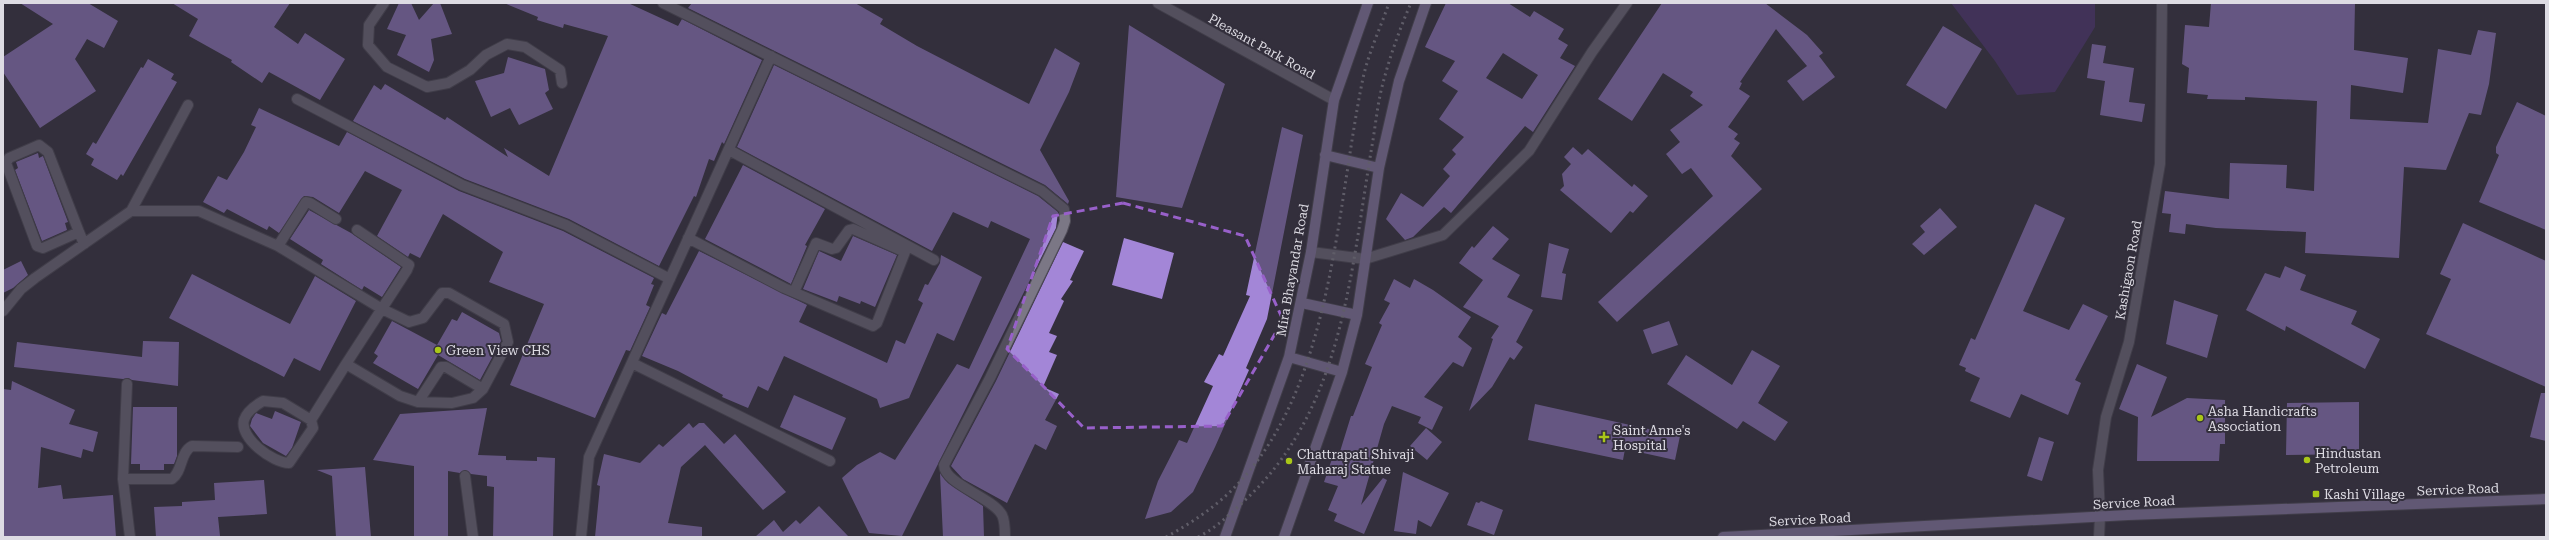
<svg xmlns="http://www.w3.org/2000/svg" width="2549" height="540" font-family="'Roboto Serif',serif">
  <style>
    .green { fill: #52367b }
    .building { fill: #a386d7; fill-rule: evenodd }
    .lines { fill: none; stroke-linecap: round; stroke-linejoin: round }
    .minor-casing { stroke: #514e59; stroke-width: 12 }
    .major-casing { stroke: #514e59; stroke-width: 12 }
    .minor { stroke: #7b7785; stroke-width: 10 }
    .major { stroke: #9a8ab9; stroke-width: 10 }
    .rail { stroke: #96949e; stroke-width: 3; stroke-dasharray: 2 4; stroke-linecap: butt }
    .marked { fill: none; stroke: #9860ca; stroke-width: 3; stroke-dasharray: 8 5; stroke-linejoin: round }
    .poi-dot { fill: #aac718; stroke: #332f3c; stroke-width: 1.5 }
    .labels { text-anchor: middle; stroke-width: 4; stroke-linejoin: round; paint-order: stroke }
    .street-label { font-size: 13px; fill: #dddbe3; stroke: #332f3c }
    .poi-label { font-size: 13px; fill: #dddbe3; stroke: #332f3c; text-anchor: start }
  </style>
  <rect width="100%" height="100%" fill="#332f3c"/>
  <path class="green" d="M1951 3H2095V27L2055 92 2017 95 1995 61Z"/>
  <path class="building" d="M20 3H88L118 21 104 48 87 39 75 59 96 91 40 128 3 72V57L53 24Z
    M172 3H290L274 27 298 44 305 33 345 59 320 100 269 72 262 83 231 62 232 60 189 36 198 19Z
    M399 3H411L419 20 434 3H440L452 34 431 39 434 60 429 72 397 55 406 35 387 29Z
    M504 3H628L678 26 682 19 762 60 724 144 722 142 714 161 709 159 696 197 694 196 659 266 569 219 465 179 353 121 374 85 381 90 385 84 445 120 447 117 508 157 504 148 549 176 608 36 564 24 563 28 537 20 538 17Z
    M692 3H855L883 19 880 24 917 46 1029 104 1055 48 1080 63 1069 92 1040 150 1069 201 1068 204 1045 185 688 8Z
    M1446 3H1508L1530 17 1534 11 1564 29 1558 39 1568 45 1560 58 1575 66 1533 132 1525 126 1451 213 1444 207 1413 237 1405 240 1386 219 1401 193 1423 207 1450 176 1443 169 1456 154 1452 150 1464 137 1439 119 1458 91 1442 81 1455 61 1425 47ZM1503 53 1538 75 1522 99 1486 78Z
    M1662 3H1765L1807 35 1823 53 1819 56 1835 77 1803 101 1787 81 1807 66 1776 29 1740 82 1742 83 1739 89 1750 96 1728 127 1738 134 1734 139 1740 143 1731 156 1762 189 1617 322 1598 302 1713 196 1691 168 1682 174 1666 154 1680 142 1670 130 1703 105 1690 96 1693 92 1663 73 1632 121 1598 99Z
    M2211 3H2355L2354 50 2408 58 2403 93 2351 85 2350 119 2428 123 2438 49 2471 55 2478 30 2496 33 2489 84 2481 115 2469 113 2446 170 2404 167 2399 258 2305 253 2306 232 2216 228 2186 224 2185 234 2169 232 2171 214 2162 213 2165 191 2229 199 2230 163 2287 165 2286 188 2314 191 2317 101 2245 97V100L2207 99 2208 95 2187 93 2189 68 2182 64 2185 25 2209 27Z
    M1129 25 1225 84 1182 208 1116 197Z
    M1943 26 1982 49 1946 109 1906 85Z
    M2092 44 2106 46 2103 63 2134 68 2129 102 2145 104 2142 122 2100 115 2105 81 2087 78Z
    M508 57 545 69 549 90 545 93 553 109 519 125 510 108 491 117 475 81 504 73Z
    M148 59 174 74 171 79 177 82 123 176 121 174 117 180 91 165 94 159 86 154 93 142 96 144 141 67 143 68Z
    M774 65 1038 196 1058 212 1056 228 902 536 869 533 842 478 857 465 880 452 895 460 957 364 969 369 1030 239 991 221 988 228 953 212 932 251 737 147Z
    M2517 102 2546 116V230L2479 202 2499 155 2496 153V147Z
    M259 108 339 146 347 132 459 191 563 231 654 278 651 284 654 285 646 305 650 307 630 351 626 350 595 418 510 385 544 304 489 282 503 252 443 214 420 258 410 253 408 257 377 236 402 190 365 171 339 213 313 197 304 196 279 233 269 226 267 230 227 209 224 213 203 202 218 176 227 180 244 152 256 127 251 125Z
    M1282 127 1303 135 1267 319 1246 368 1249 370 1215 447 1193 492 1171 512 1145 519 1158 481 1179 440 1187 443 1213 386 1204 382 1219 354 1223 356 1250 296 1246 295Z
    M1573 147 1582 155 1588 149 1632 187 1634 184 1648 196 1633 213 1630 211 1611 233 1560 190 1564 186 1562 174 1571 164 1564 157Z
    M38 153 39 158 43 156 68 222 65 223 67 230 42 241 15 170 18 168 16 162Z
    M743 165 825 209 805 245 807 246 791 284 705 239Z
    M2035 204 2065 218 2023 311 2069 330 2083 304 2108 316 2075 380 2081 383 2068 415 2021 394 2010 418 1970 401 1980 378 1965 371 1966 368 1959 365 1971 338 1975 340Z
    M1940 208 1957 227 1924 255 1912 244 1925 232 1920 226Z
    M309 210 351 233 401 267 382 297 364 286 362 290 321 264 323 260 290 239Z
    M2463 223 2546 261V387L2426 334 2451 279 2440 274Z
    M1493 226 1509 239 1492 259 1520 275 1507 297 1533 310 1516 342 1523 347 1514 360 1510 357 1492 387 1469 411 1493 339 1491 338 1499 326 1463 307 1483 280 1459 263 1472 246 1474 248Z
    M853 236 897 255 875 307 861 301 860 304 839 296 837 302 803 289 819 251 841 261Z
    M1124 238 1174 253 1162 299 1112 285Z
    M1063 242 1084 251 1070 280 1073 281 1061 299 1064 301 1049 333 1057 336 1049 352 1057 355 1043 387 1059 394 1045 420 1057 426 1046 450 1035 444 1007 503 963 479 951 466 996 381Z
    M1549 243 1569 249 1562 273 1566 274 1562 300 1541 297Z
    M699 251 807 305 799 322 887 363 896 340 905 344 923 303 918 300 925 284 928 285 940 263 941 255 982 277 954 341 937 333 909 398 880 408 877 399 784 356 768 391 758 386 748 408 722 397 723 395 678 371 642 356 662 313 666 315Z
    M21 261 28 275 13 288 3 293V270Z
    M2285 266 2306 275 2300 290 2357 311 2351 324 2380 339 2365 369 2286 326 2285 331 2246 310 2265 273 2280 278Z
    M192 274 290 324 315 276 356 301 320 371 294 358 284 377 169 318Z
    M1394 279 1410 288 1414 279 1433 290 1471 317 1458 337 1472 348 1463 367 1453 362 1424 397 1443 407 1432 430 1418 423 1421 417 1392 406 1384 424 1361 505 1383 478 1387 480 1364 534 1334 521 1337 514 1328 510 1338 486 1324 482 1333 456 1338 458 1351 416H1353L1372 367 1365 364 1382 325 1379 323 1390 303 1384 300Z
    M2174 300 2218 315 2207 358 2166 344Z
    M462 312 499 333 501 341 480 380 438 355 418 389 373 363 378 356 374 353 392 321 437 345 452 319 457 321Z
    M1669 321 1678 345 1652 354 1643 330Z
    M143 341 179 342 178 386 132 380 128 378 123 379 14 367 17 342 142 357Z
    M1752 350 1780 366 1758 403 1788 422 1775 441 1743 421 1737 429 1667 384 1686 355 1732 385Z
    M2137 364 2167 377 2151 417 2187 398 2225 400V444H2220L2219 461H2137L2138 417 2119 409Z
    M12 381 75 410 69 424 98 432 93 452 83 449 81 458 41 447 38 488 61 485 63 499 113 495 116 537H3V389L11 390Z
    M2541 393H2546V441L2530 437Z
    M794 395 846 418 832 450 780 427Z
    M2359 402V454L2286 455 2287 403Z
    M1535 404 1680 436 1675 460 1625 449 1623 460 1528 440Z
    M133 407H177V456L174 464H164V470H140V464H131Z
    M487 408 478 455 506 456V460L537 461V457L555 458 553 537H493L494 487 487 486V476L471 474 465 470 460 473 448 471V537H414V466L373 460 400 414Z
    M275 411 301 422 292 448 286 456 263 443 250 426 252 419 256 413 272 419Z
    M689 423 693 428 699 423H704L724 444 735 434 786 492 763 510 705 445 681 467 668 523 702 527V537H595L600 486 597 485 604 454 640 463 659 444 663 447Z
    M1426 428 1442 442 1427 460 1410 446Z
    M2039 437 2054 442 2042 481 2027 476Z
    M365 467 371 537H336L332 476 317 470Z
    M1403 472 1449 493 1431 527 1418 520 1416 534 1394 531Z
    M940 473 948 483 983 506 984 537H943Z
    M264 480 267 514 218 517 220 536 156 537 154 507 182 506V502L215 500 214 483Z
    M1481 501 1503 510 1494 535 1467 525 1476 502 1479 503Z
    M819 506 849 537H755L774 520 783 532 796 520 800 524Z"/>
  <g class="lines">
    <g class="minor-casing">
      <path id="minor" d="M384 3 369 25 368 45 387 67 427 87 448 83 470 70 486 55 507 44 525 47 560 70 562 83
        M663 3 1042 191 1064 209 1065 221 1062 230 990 378 944 465C944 484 992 497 1002 515 1005 521 1005 530 1005 537
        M1158 3 1334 100
        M297 99 462 185 566 225 670 279
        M729 150 934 260
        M131 211 188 105
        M79 232 43 248 37 246 6 163 9 158 39 145 48 152 79 232 84 244
        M688 238 784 288 873 326 877 323 905 252 853 229 849 230 836 248 832 249 816 243 794 292
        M278 246 306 202 310 203 336 219
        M1311 252 1365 259 1443 235 1529 151 1592 52 1627 3
        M3 311 21 289 35 278 131 211H199L278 246 382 309 409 322 423 318 442 293H449L504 324 508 342 483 389 473 398 452 403 418 402 400 396 346 364 407 270 409 265 357 230
        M632 363 830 461
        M127 384 123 479 130 537
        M263 401 283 403 311 420 313 428 289 463C273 463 239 438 244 420 247 411 256 405 263 401Z
        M418 402 441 367H446L483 389
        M311 420 346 364
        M465 476 473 537
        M123 479H172C183 471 180 452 192 446L238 447
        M581 537 589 457 771 56
        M2099 537 2100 516 2098 470 2106 417 2129 342 2160 164 2162 3"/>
    </g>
    <g class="major-casing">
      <path id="major" d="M1325 155 1379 168
        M1302 303 1357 315
        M1289 357 1342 372
        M1225 537 1289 357 1311 252 1334 100 1368 3
        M1284 537 1342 372 1357 315 1379 168 1399 81 1426 3
        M1723 537 2128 515 2546 499"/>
    </g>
    <use href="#minor" class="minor"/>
    <use href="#major" class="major"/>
    <path class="rail" d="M1166 537C1195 521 1223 502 1245 476 1332 377 1337 208 1362 83 1367 56 1380 29 1389 3
      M1198 537C1216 528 1229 515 1243 502 1345 410 1351 266 1373 140 1376 121 1378 101 1383 83 1390 56 1400 28 1411 3"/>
  </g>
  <path d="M0 0H2549V540H0ZM1123 203 1245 236 1283 320 1222 426 1084 428 1007 349 1053 216Z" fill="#332f3c" fill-opacity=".55" fill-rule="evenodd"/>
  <path class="marked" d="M1123 203 1245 236 1283 320 1222 426 1084 428 1007 349 1053 216Z"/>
  <g class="poi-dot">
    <circle cx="438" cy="350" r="4"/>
    <circle cx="2200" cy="418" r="4"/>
    <path d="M1602 431h4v4h4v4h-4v4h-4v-4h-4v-4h4z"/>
    <circle cx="2307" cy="460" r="4"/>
    <circle cx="1289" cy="461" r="4"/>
    <rect x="2312" y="490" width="8" height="8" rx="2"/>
  </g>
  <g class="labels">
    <g class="street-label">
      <text transform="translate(1262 46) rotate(29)" y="5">Pleasant Park Road</text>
      <text transform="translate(1292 270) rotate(-80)" y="5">Mira Bhayandar Road</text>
      <text transform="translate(2128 270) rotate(-80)" y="5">Kashigaon Road</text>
      <text transform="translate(2458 489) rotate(-2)" y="5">Service Road</text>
      <text transform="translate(2134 502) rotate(-3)" y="5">Service Road</text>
      <text transform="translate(1810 519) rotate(-3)" y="5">Service Road</text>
    </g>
    <g class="poi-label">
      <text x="446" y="355">Green View CHS</text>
      <text x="2208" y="416">Asha Handicrafts<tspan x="2208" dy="15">Association</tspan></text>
      <text x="1613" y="435">Saint Anne's<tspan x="1613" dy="15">Hospital</tspan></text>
      <text x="2315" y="458">Hindustan<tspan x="2315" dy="15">Petroleum</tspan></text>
      <text x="1297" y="459">Chattrapati Shivaji<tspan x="1297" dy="15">Maharaj Statue</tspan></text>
      <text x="2324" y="499">Kashi Village</text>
    </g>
  </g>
  <rect width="2549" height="540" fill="none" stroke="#dddbe3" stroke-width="8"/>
</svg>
